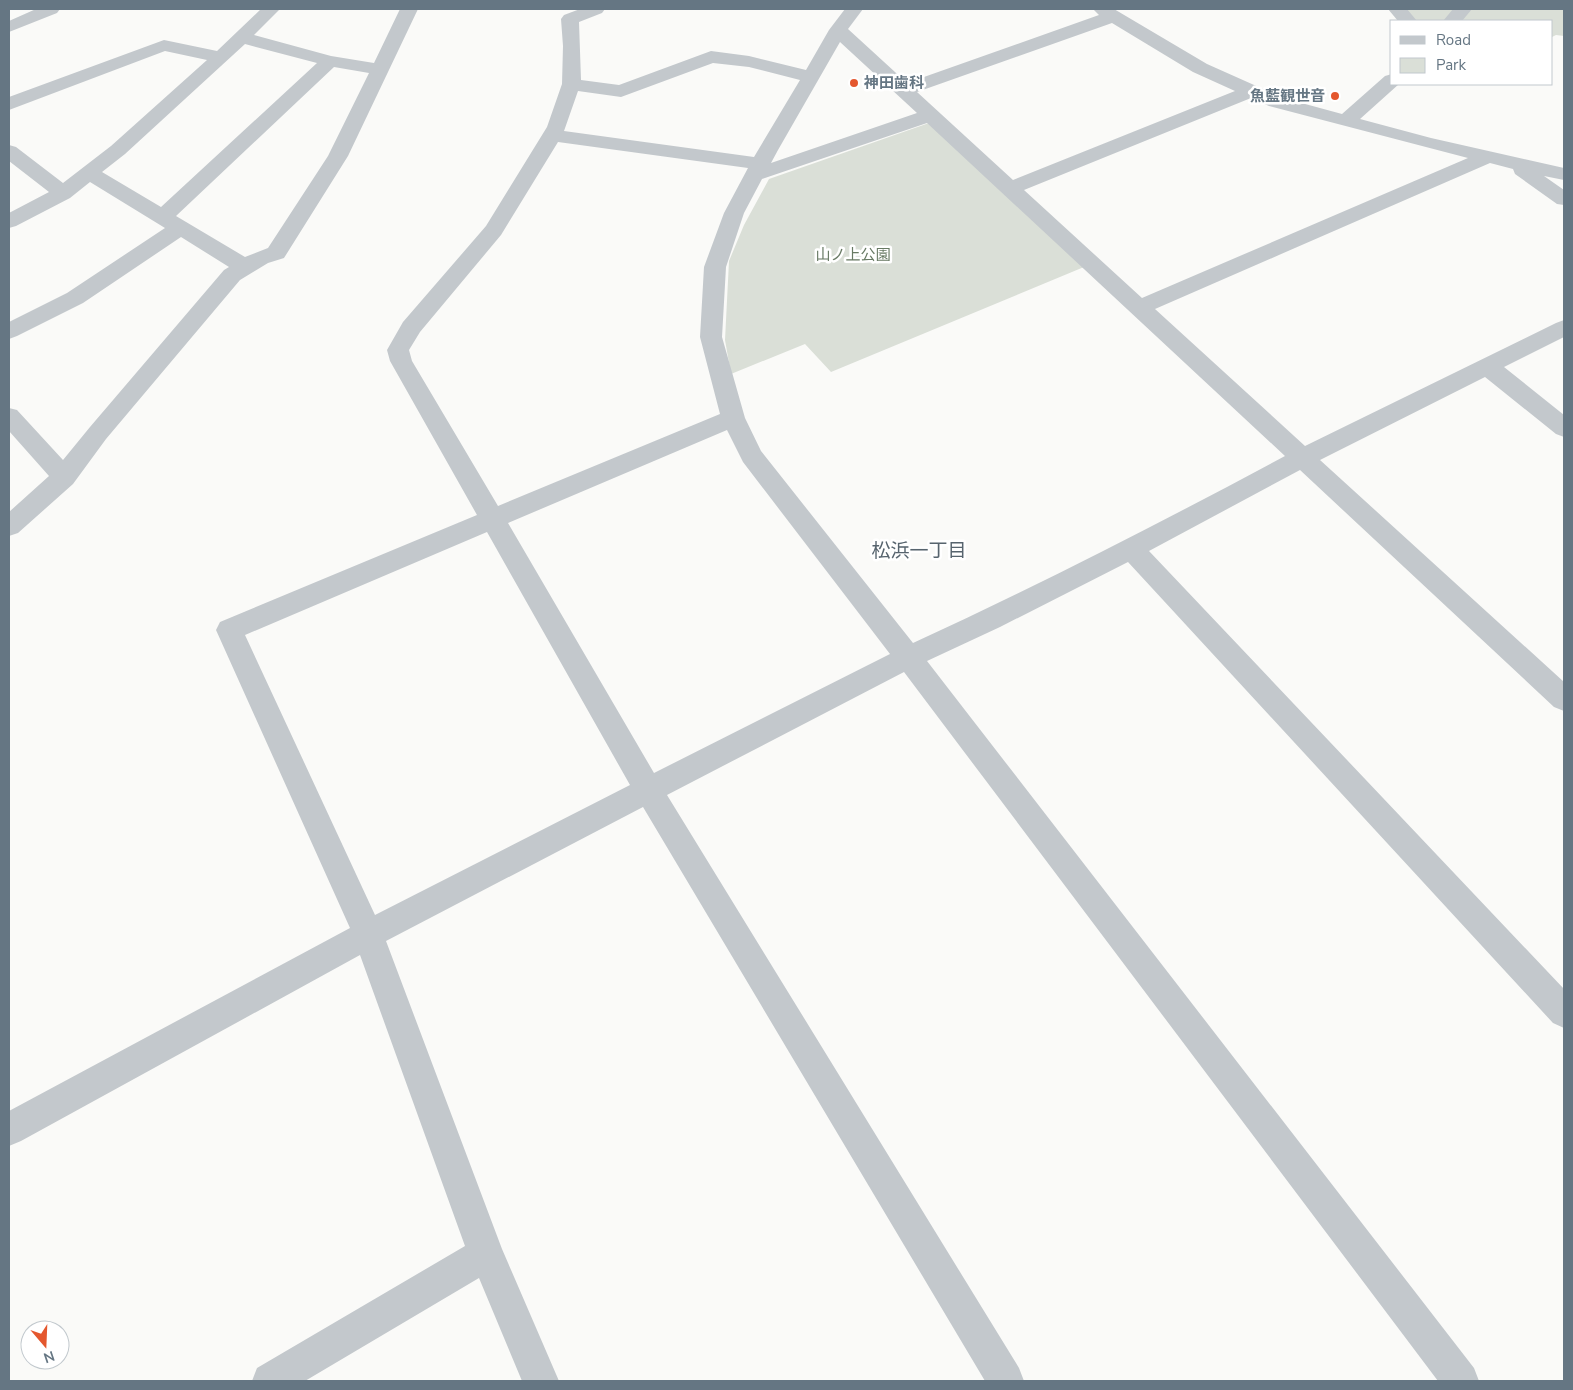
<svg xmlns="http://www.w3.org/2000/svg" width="1573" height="1390" font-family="'Nunito Sans','Noto Sans JP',sans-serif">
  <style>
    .green { fill: #dadfd7 }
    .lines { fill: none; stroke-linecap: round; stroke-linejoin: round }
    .minor { fill: #c3c8cc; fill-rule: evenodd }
    .poi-dot { fill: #e4572e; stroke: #fff; stroke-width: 2 }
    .labels { text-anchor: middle; stroke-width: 5; stroke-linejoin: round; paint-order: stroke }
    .far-poi-label { font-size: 15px; font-weight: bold; fill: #657683; stroke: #fff; text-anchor: start }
    .far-park-label { font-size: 15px; fill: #687a64; stroke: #fff }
    .neighbourhood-label { font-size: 19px; fill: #57646e; stroke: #fff }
  </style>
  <rect width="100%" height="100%" fill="#fafaf8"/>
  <path class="green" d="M1399 9H1564V36L1556 35 1552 37V21H1411Z
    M929 123 1084 267 831 372 805 344 731 374 725 340 729 261 744 225 769 179Z"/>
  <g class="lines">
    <path class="minor" d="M36 9H60L57 13 9 32V21Z
      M261 9H280L254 35 331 56 374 63 400 9H418L348 156 284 258 268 263 240 280 106 439 73 484 18 533 9 536V512L49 476 9 431V408L17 410 63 460 90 427 224 270 229 267 181 237 83 303 17 336 9 339V322L67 293 165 228 90 182 70 198 16 226 9 228V213L49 192 9 161V145L16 147 63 183 111 146 207 60 165 51 9 110V97L164 40 217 51ZM245 44 317 63 161 207 102 172 125 154ZM334 67 369 73 328 156 268 248 245 257 176 216Z
      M580 9H605L602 13 579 22 581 80 619 85 711 51 749 56 806 70 829 30 845 9H863L848 29 907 83 1099 15 1093 9H1114L1207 64 1283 98 1342 114 1385 76 1392 74V84H1399L1360 119 1431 138 1564 168V180L1544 176 1564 190V205L1557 204 1515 174 1513 169 1490 163 1155 309 1305 446 1556 323 1564 320V337L1504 367 1564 415V437L1556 434 1485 377 1320 460 1564 682V711L1554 707 1300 470 1149 551 1564 989V1028L1553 1023 1128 562 1000 627 927 661 1474 1368 1479 1381H1438L904 672 667 795 1019 1368 1024 1381H985L643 807 386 941 502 1249 559 1381H522L479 1278 305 1381H252L257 1368 465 1246 360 955 21 1141 9 1146V1111L350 928 216 630 220 622 477 515 390 361 387 350 403 322 486 226 547 127 562 84 563 46 561 19 564 15ZM1112 23 1193 72 1235 91 1013 180 917 92ZM840 42 917 113 771 163 778 150ZM713 63 749 67 800 80 754 157 564 131 578 91 621 97ZM1251 98 1269 106 1468 158 1142 298 1024 190ZM927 123 1285 456C1162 522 1039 585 913 643L761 451 745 418 722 337 726 267 744 213 762 179ZM558 142 748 168 724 213 704 267 700 337 720 414 498 506 412 361 409 350 420 332 501 235ZM727 430 743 462 890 654 654 773 508 523ZM487 532 630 785 375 915 245 635Z
      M1388 9H1407L1417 21H1398Z
      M1453 9H1472L1462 21H1443Z"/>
  </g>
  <g class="poi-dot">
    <circle cx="854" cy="83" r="5"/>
    <circle cx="1335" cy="96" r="5"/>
  </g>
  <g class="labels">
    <g class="far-poi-label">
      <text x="864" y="88">神田歯科</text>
      <text x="1325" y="101" text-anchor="end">魚藍観世音</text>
    </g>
    <g class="far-park-label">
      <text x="853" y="260">山ノ上公園</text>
    </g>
    <g class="neighbourhood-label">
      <text x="919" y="557">松浜一丁目</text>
    </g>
  </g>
  <rect width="1573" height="1390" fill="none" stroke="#657683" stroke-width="20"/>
  <rect x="1390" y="20" width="162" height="65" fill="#ffffff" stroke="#c1c8cd"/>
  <rect x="1400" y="36" width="25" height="8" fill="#c3c8cc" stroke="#c1c8cd"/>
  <text x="1436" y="45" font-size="15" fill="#657683">Road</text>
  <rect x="1400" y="58" width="25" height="15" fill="#dadfd7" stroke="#c1c8cd"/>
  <text x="1436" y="70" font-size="15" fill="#657683">Park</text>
  <g transform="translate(45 1345) rotate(161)"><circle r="24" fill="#ffffff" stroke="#c1c8cd"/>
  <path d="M0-4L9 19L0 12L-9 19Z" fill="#e4572e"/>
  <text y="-8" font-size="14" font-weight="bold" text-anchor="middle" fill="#657683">N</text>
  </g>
</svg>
